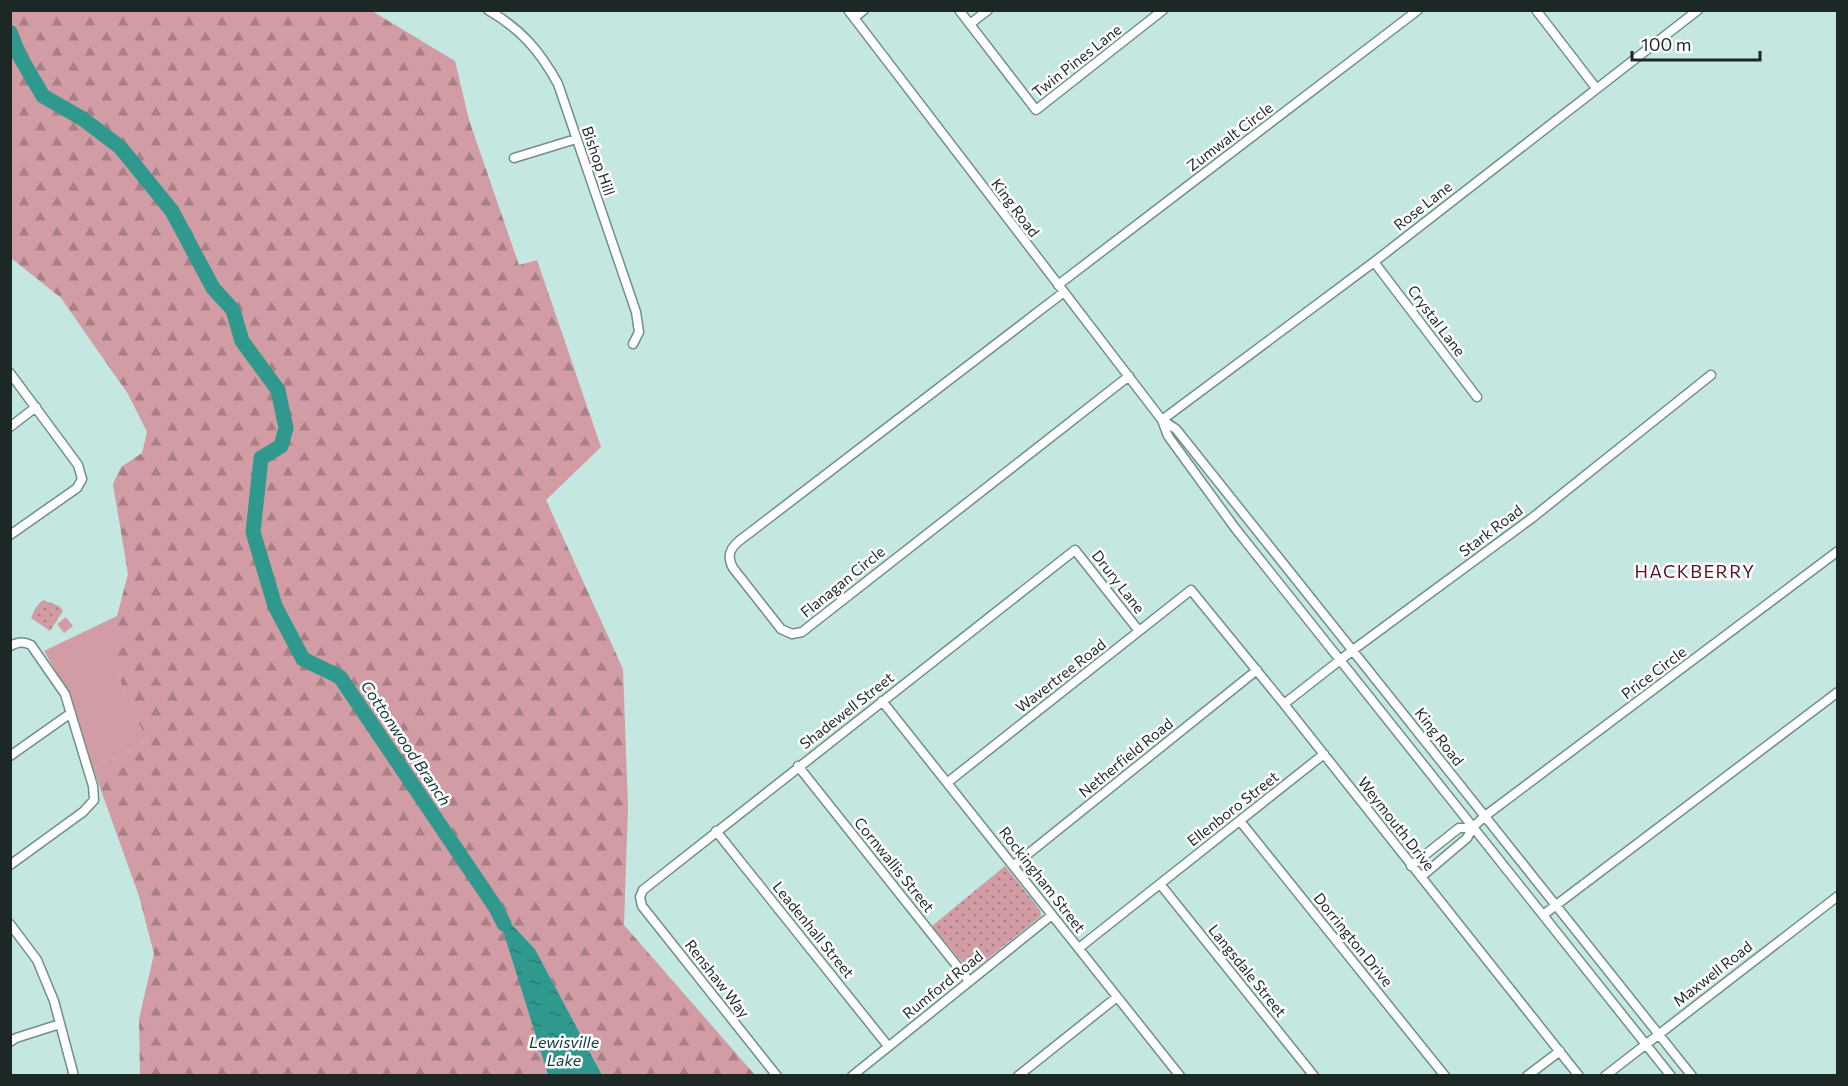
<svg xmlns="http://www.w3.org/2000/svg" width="1848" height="1086" font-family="Commissioner,sans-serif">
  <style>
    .forest { fill: url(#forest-firs) }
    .park { fill: url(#park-dots) }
    .pitch { fill: #d19ca3 }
    .water { fill: url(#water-ripples) }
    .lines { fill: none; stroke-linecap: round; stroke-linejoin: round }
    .river { stroke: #30998d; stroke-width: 15 }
    .minor-casing { stroke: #708f8a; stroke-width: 11 }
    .minor { stroke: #fff; stroke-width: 8 }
    .labels { text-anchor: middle; stroke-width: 5; stroke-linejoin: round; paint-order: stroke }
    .street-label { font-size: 15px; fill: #1b2826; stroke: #fff }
    .water-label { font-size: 16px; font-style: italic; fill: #0d3c37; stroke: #fff }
    .quarter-label { font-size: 18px; letter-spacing: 1.5px; fill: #591527; stroke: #fff }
  </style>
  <defs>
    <pattern id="forest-firs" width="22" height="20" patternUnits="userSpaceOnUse" patternTransform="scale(1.5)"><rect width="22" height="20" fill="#d19ca3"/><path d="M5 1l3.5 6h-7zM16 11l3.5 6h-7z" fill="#a97f85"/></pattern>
    <pattern id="park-dots" width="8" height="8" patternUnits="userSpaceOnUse" patternTransform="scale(1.5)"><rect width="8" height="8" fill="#d19ca3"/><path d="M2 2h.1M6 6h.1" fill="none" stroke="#a97f85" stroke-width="1.8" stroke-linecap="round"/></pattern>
    <pattern id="water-ripples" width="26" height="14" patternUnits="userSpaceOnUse" patternTransform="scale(1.5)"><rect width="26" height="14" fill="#30998d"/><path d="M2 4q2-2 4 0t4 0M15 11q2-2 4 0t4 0" fill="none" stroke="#287d73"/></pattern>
  </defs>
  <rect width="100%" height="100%" fill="#c5e7e1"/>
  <path class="forest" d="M10 11H372L455 61 469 120 519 265 537 260 601 447 546 500 623 669 628 806 624 925 755 1075H602L535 949 497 909 548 1075H140L139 1019 154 954 139 896 93 768 148 741 124 696 118 672 116 645 117 616 128 574 113 484 121 467 142 453 147 432 128 394 61 298 11 258Z"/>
  <path class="park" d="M43 600 59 606 63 611 50 631 31 618 36 607Z
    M1005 866 1040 910 1041 916 974 970 969 971 932 926Z"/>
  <path class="pitch" d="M117 616 118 672 124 696 148 741 93 768C79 724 68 691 44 651Z
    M66 617 73 626 64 633 57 624Z"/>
  <path class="water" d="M496 908 535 949 602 1075H548Z"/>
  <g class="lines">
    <path class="river" d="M10 32 19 55 43 96 83 119 120 147 172 211 213 288 233 310 242 341 278 390 286 428 281 446 261 458 253 532 275 606 303 659 340 677 496 908 504 924"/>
    <g class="minor-casing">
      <path id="minor" d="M488 10C521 29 540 51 558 84L636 312 639 332 633 344
        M848 10 1162 420 1168 436 1235 528 1671 1076
        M959 10 1036 110 1163 10
        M1536 10 1596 88
        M854 18 864 10
        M970 24 988 10
        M514 158 576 139
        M1374 262 1477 397
        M1058 285 1418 10
        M1064 292 739 541C729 549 727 557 733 568L781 629 792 634 802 632 1129 376
        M10 373 78 465 82 479 77 488 10 535
        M1162 420 1176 429 1692 1076
        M1162 420 1374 262 1698 10
        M10 427 36 407
        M10 646C18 642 23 641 31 645L65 694 93 786 94 800 83 812 10 865
        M882 701 1180 1076
        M1284 704 1353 650 1532 518 1711 375
        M10 756 71 713
        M798 766 969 981
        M948 782 1191 590 1284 704 1579 1076
        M1240 821 1445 1076
        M716 831 888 1046
        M1013 866 1257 670
        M1411 866 1459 828 1473 827
        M1421 877 1467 838 1473 827 1485 816 1838 551
        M1160 884 1314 1076
        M1543 915 1838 692
        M10 924 37 960 54 1001 74 1076
        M1079 948 1324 754
        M10 1042 16 1038 60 1024
        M777 1076 642 906 640 897 643 890 1075 550 1139 631
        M852 1076 1052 915
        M1018 1076 1117 997
        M1527 1076 1560 1051
        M1605 1076 1838 896"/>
    </g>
    <use href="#minor" class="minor"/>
  </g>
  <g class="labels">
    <g class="street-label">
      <text transform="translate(1077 61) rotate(-38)" y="5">Twin Pines Lane</text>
      <text transform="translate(1230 137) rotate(-37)" y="5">Zumwalt Circle</text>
      <text transform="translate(598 161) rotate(71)" y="5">Bishop Hill</text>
      <text transform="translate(1423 206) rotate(-38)" y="5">Rose Lane</text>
      <text transform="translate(1015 208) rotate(53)" y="5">King Road</text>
      <text transform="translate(1436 321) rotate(53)" y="5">Crystal Lane</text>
      <text transform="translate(1491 531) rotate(-37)" y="5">Stark Road</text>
      <text transform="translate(843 582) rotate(-39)" y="5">Flanagan Circle</text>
      <text transform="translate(1118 582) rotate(52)" y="5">Drury Lane</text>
      <text transform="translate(1654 673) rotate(-37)" y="5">Price Circle</text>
      <text transform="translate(1061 676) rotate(-38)" y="5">Wavertree Road</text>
      <text transform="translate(847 711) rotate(-38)" y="5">Shadewell Street</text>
      <text transform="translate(1439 737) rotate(52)" y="5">King Road</text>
      <text transform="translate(1126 758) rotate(-39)" y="5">Netherfield Road</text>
      <text transform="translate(1233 809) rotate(-38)" y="5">Ellenboro Street</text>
      <text transform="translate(1396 824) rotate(52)" y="5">Weymouth Drive</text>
      <text transform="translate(894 865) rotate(51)" y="5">Cornwallis Street</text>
      <text transform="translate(1042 880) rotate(52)" y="5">Rockingham Street</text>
      <text transform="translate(813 930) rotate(51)" y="5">Leadenhall Street</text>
      <text transform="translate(1353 940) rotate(51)" y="5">Dorrington Drive</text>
      <text transform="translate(1247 971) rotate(51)" y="5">Langsdale Street</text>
      <text transform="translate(1713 974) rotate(-38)" y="5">Maxwell Road</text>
      <text transform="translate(717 979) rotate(52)" y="5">Renshaw Way</text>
      <text transform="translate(943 985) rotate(-39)" y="5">Rumford Road</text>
    </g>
    <g class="water-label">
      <text transform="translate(406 743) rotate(56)" y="6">Cottonwood Branch</text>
      <text x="564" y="1048">Lewisville<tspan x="564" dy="18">Lake</tspan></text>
    </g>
    <g class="quarter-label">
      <text x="1695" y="578">HACKBERRY</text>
    </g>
  </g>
  <rect width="1848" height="1086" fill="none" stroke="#1b2826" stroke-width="24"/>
  <path d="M1632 51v9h128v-9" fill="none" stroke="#1b2826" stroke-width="3"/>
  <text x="1641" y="51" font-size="18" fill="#1b2826" stroke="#ffffff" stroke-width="4.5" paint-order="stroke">100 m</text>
</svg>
